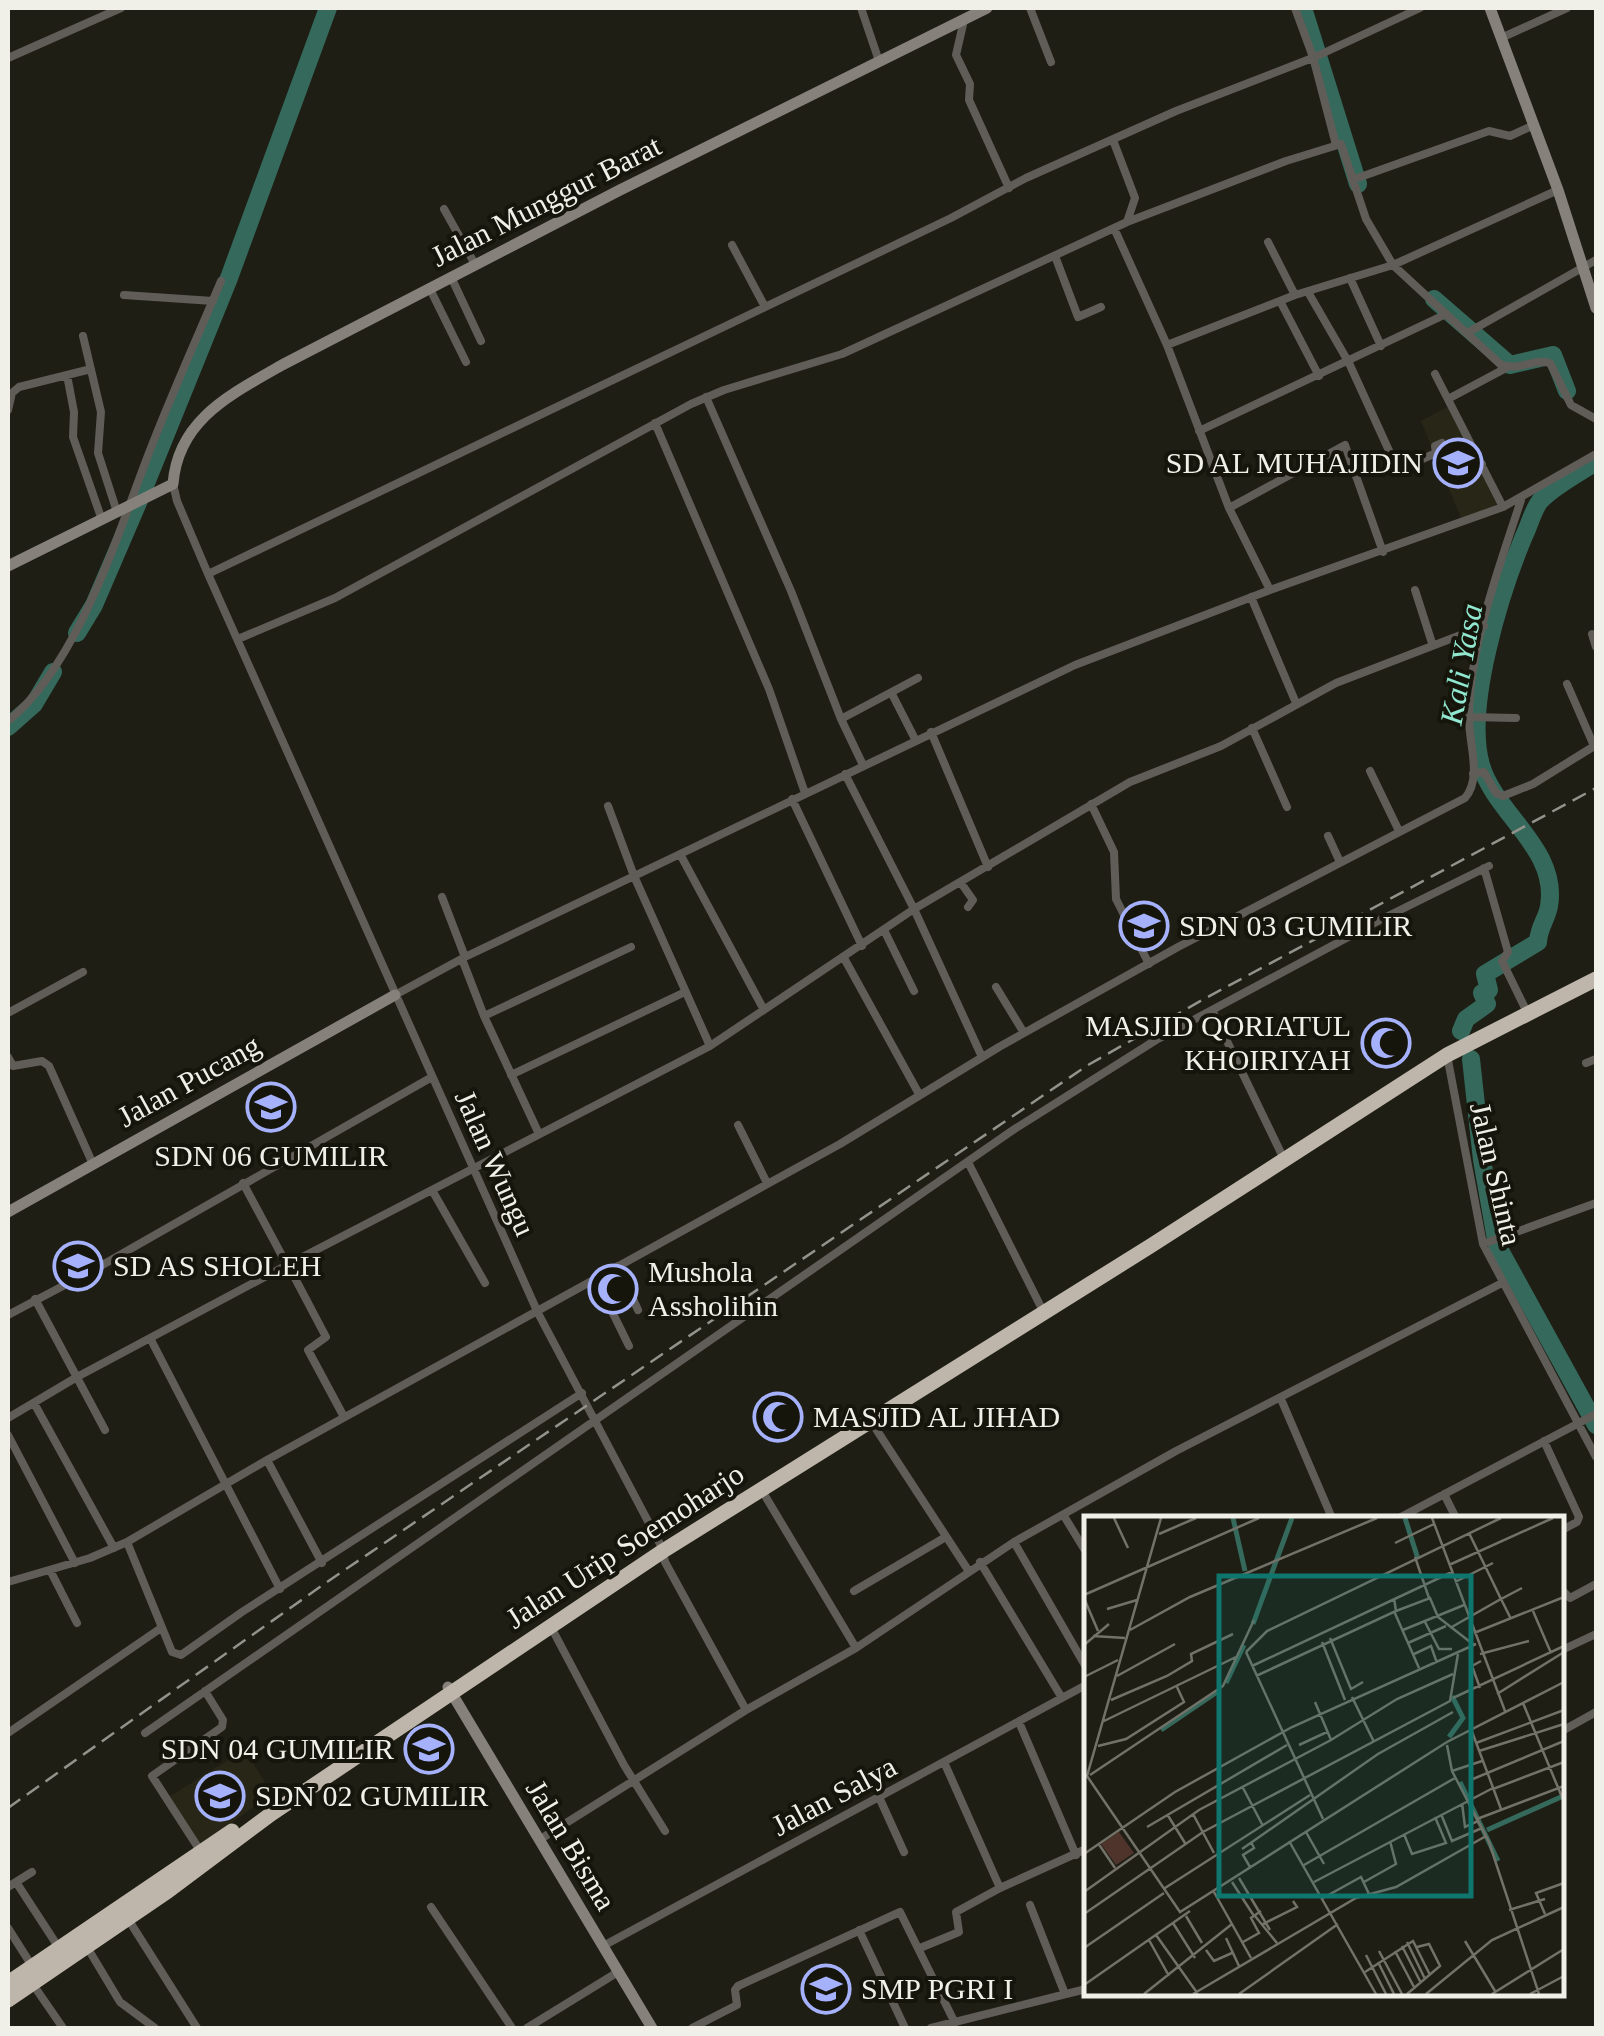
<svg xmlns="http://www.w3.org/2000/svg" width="1604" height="2036" font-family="'Times New Roman',serif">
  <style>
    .built { fill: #282717 }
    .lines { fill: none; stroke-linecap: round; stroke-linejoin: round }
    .river { stroke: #35695c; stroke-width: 18 }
    .street { stroke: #605d58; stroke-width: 8 }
    .secondary { stroke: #86817a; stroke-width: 11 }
    .highway { stroke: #bfb6ab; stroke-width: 15 }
    .rail { stroke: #93938b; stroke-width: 2.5; stroke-dasharray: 15 8; stroke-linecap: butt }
    .labels { text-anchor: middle; stroke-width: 8; stroke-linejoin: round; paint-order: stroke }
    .street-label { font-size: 30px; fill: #f0f0e9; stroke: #15150b }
    .poi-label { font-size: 30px; fill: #f0f0e9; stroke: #15150b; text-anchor: start }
    .water-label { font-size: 32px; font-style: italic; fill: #91e7cf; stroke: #15150b }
    .inset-river { fill: none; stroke: #35695c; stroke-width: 5 }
    .inset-road { fill: none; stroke: #727269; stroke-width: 2.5 }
    .view { fill: #0f766e; fill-opacity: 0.15; stroke: #0f766e; stroke-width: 5 }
    .inset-edge { fill: none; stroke: #f0f0e9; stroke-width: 5 }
  </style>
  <rect width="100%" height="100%" fill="#1e1e14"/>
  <path class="built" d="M1447 407 1502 506 1463 523 1421 421Z
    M245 1750 272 1794 199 1846 167 1798Z"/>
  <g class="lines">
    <path class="river" d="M1303 8 1358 184
      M1434 299 1510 365 1553 355 1567 391
      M77 633 94 605 140 498 229 278 328 8
      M8 727 34 704 53 672
      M1461 1031 1466 1019 1487 1004 1482 993 1489 990 1485 974 1538 942C1539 926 1547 919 1549 906 1559 849 1495 814 1481 765 1464 707 1501 591 1524 536 1529 526 1533 510 1540 501 1554 486 1579 473 1596 462
      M1471 1059 1482 1160 1497 1245 1596 1425"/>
    <path class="street" d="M861 8 879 61
      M1030 8 1051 62
      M1295 8 1313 57 1336 145
      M964 20 956 55 970 84 969 100 1009 188
      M1501 38 1567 8
      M8 58 121 8
      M1352 180 1489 131 1510 136 1534 125
      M444 209 476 266
      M1127 222 1286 161 1341 144 1366 219 1393 265 1500 364C1519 372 1533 358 1550 363L1571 405 1596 419
      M1114 228 1167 345 1229 508 1270 590
      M1268 242 1295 295
      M732 245 764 305
      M1055 256 1078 317 1101 307
      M1350 278 1381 346
      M452 279 481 341
      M430 289 466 362
      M1308 292 1349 363 1396 466 1402 468 1436 453 1435 446 1442 443 1458 474 1482 464
      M124 295 213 301
      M1280 301 1319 376
      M1467 333 1596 260
      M83 336 101 412 98 453 117 512
      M1167 345 1295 295 1393 265 1558 190
      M1435 374 1503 507
      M67 375 74 412 73 437 102 520
      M706 397 791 591 841 719 918 678
      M1448 399 1508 367
      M8 410 12 393 19 387 91 369
      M655 423 769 689 805 793
      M1199 431 1444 315
      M173 484 177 501 208 574 538 1313 660 1544
      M1229 508 1345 445 1383 552
      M208 574 951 218 1026 178 1176 111 1315 57 1420 8
      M1415 590 1432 643
      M1251 597 1296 703
      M1592 634 1596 647
      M238 639 335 598 691 404 724 390 842 354 1127 222 1135 198 1113 140
      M1567 684 1594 746
      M892 694 915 739
      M1468 717 1516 718
      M841 719 863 765
      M8 721C75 667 114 546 144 466 167 404 195 343 221 281
      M1252 728 1287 807
      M931 732 988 867
      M1370 771 1399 831
      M845 774 914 909 982 1057
      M1473 774 1484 772 1496 793 1503 796 1533 784 1596 745
      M792 799 862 946
      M1091 804 1114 852 1116 899 1149 964
      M608 806 634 876 710 1046 914 909 1130 782 1221 746 1336 683 1484 626
      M1328 836 1340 862
      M680 854 764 1010
      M1484 868 1508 952 1502 961 1525 1008
      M961 883 973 900 968 907
      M442 897 465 957
      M884 930 914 991
      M844 958 919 1094
      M462 959 484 1016 539 1134
      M996 987 1024 1033
      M395 995 465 957 1075 665 1270 590 1503 507 1596 454
      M1212 1010 1281 1153
      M8 1013 83 972
      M484 1016 631 947
      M1447 1055 1483 1244 1596 1457
      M8 1057 13 1066 42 1061 49 1066 92 1162
      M1586 1063 1596 1059
      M511 1075 685 992
      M738 1125 767 1183
      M968 1162 1040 1305
      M243 1183 287 1265
      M432 1190 485 1283
      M1483 1244 1596 1203
      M288 1265 326 1337 308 1350 344 1417
      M618 1266 638 1310
      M596 1279 629 1346
      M35 1299 105 1430
      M8 1315 97 1268 432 1077
      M150 1338 280 1589
      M1281 1399 1332 1518
      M34 1403 114 1548
      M8 1418 77 1377 287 1265 710 1046
      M874 1419 876 1429 968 1570
      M8 1435 75 1563
      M1544 1441 1579 1517 1577 1522 1562 1530
      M267 1460 322 1563
      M761 1489 856 1648
      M1444 1494 1456 1518
      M1064 1516 1086 1552
      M1399 1518 1596 1414
      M127 1542 172 1652 181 1655 242 1612 582 1393
      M1014 1542 1086 1667
      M663 1551 665 1562 746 1710
      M980 1562 1062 1698
      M50 1570 77 1623
      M8 1582 90 1558 127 1542 267 1460 840 1144 999 1047 1178 947 1465 798C1483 777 1468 742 1469 716 1470 644 1499 568 1521 500
      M1562 1590 1570 1598 1596 1584
      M854 1591 944 1538
      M551 1627 624 1765 665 1831
      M1562 1650 1596 1634
      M1019 1722 1076 1855
      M1562 1731 1596 1712
      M8 1733 161 1628
      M145 1733 1013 1130 1156 1040 1380 920 1489 866
      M944 1762 1000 1888
      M879 1797 904 1852
      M539 1840 746 1710 856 1648 1014 1542 1176 1451 1502 1283
      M201 1852 152 1776 222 1727 223 1720 205 1691
      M16 1882 59 1948
      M8 1887 32 1872
      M1030 1905 1065 1994
      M431 1907 512 2028
      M128 1919 197 2028
      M8 1928 32 1966
      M859 1930 905 2028
      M603 1946 1086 1685
      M87 1947 120 2002 155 2028
      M920 1948 959 1932 956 1912 1000 1888 1086 1849
      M32 1983 63 2028
      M527 2028 618 1972
      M692 2028 737 2005 735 1990 738 1986 900 1912 955 2023
      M931 2028 1086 1989"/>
    <path class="secondary" d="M1490 8 1558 190 1596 308
      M8 566 173 484C178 419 232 394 282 365L620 190 987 8
      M8 1212 395 995
      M448 1687 652 2028"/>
    <path class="highway" d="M8 1983 232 1831
      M8 2000 168 1891 271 1814 663 1551 1152 1245 1447 1055 1596 979"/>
    <path class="rail" d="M8 1808 327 1582 1088 1065 1204 999 1596 788"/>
  </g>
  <defs>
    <g id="school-ring" transform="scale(2.5)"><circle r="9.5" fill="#15150b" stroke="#a6b1fc" stroke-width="1.5"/><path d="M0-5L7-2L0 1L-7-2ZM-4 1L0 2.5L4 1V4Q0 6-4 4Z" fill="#a6b1fc"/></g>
    <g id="mosque-ring" transform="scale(2.5)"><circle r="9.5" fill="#15150b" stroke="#a6b1fc" stroke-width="1.5"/><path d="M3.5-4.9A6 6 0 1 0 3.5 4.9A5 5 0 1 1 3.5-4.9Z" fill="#a6b1fc"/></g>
  </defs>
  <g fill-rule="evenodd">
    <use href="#school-ring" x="1458" y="463"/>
    <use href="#school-ring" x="1144" y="926"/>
    <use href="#mosque-ring" x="1386" y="1043"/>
    <use href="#school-ring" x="271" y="1107"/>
    <use href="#school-ring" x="78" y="1266"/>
    <use href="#mosque-ring" x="613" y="1289"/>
    <use href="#mosque-ring" x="778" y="1417"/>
    <use href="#school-ring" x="429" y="1749"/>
    <use href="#school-ring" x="220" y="1796"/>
    <use href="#school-ring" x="826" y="1989"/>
  </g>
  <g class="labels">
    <g class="street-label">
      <text transform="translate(546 201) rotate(-27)" y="10">Jalan Munggur Barat</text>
      <text transform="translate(189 1081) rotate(-29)" y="10">Jalan Pucang</text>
      <text transform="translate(495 1163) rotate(66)" y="10">Jalan Wungu</text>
      <text transform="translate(1496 1174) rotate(77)" y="10">Jalan Shinta</text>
      <text transform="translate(625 1546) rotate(-33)" y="10">Jalan Urip Soemoharjo</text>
      <text transform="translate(834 1796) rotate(-28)" y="10">Jalan Salya</text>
      <text transform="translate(571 1845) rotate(59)" y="10">Jalan Bisma</text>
    </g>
    <g class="poi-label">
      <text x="1423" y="473" text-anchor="end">SD AL MUHAJIDIN</text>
      <text x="1179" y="936">SDN 03 GUMILIR</text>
      <text x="1351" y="1036" text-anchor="end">MASJID QORIATUL<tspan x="1351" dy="34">KHOIRIYAH</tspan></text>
      <text x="271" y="1166" text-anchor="middle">SDN 06 GUMILIR</text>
      <text x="113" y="1276">SD AS SHOLEH</text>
      <text x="648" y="1282">Mushola<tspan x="648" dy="34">Assholihin</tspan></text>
      <text x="813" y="1427">MASJID AL JIHAD</text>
      <text x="394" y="1759" text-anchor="end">SDN 04 GUMILIR</text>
      <text x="255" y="1806">SDN 02 GUMILIR</text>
      <text x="861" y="1999">SMP PGRI I</text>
    </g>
    <g class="water-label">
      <text transform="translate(1461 664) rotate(-80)" y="11">Kali Yasa</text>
    </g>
  </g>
  <g transform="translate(1084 1516)">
    <rect width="480" height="480" fill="#1e1e14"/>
    <path d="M35 316 50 337 32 349 17 328Z" fill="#4e342b"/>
    <path class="inset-river" d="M149 2 161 55M321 2 334 43M169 108 208 2M142 167 160 129M77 214 133 176M365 221 379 202 368 180M376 266 414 345M403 314 477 281"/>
    <path class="inset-road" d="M30 2 44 32M77 2 3 260 96 396 363 226 480 166M348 2 421 195M385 17 417 83 438 72M75 18 112 2M311 27 350 8M331 41 345 82M365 49 469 2M371 66 409 47M0 79 175 2M0 82 14 115M23 93 53 84M310 95 335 152M312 95 346 82 354 101 390 129M449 95 467 137M341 106 355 133H368M366 112 417 83 427 103M46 114 106 81 293 2M319 114 380 89M390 117 480 81M9 120 41 122M246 122 267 173 279 166M238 126 261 184M324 127 362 110M0 129 25 108M162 136 183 115 417 2M162 136 239 303M396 138 445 125M328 139 347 130 353 147M168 150 368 56M33 160 91 128M172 160 312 95 310 82M0 161 34 144M396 172 388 150 397 145M413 178 480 136M268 181 290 226M369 182 480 130M27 184 83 160 108 145 107 138 149 118M231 186 247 224 313 183 369 158M439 187 480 286M20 205 154 140M387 213 417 293M392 227 480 194M215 229 243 216M363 229 368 255 405 326 455 478M14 230 42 223 100 186 93 171M395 235 480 208M368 255 398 245M6 259 139 170 170 104M389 263 480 225M158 270 179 310M409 273 480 246M378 287 381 311 394 305M83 298 101 327M109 298 130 337M357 298 368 325 398 312M393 303 480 270M63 311 203 229M222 316 240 348M320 318 328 338 362 327 351 301M205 325 292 478M14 327 31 352M158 333 294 238 369 196M0 338 91 276 208 211 392 128M220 349 371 262M166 351 159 339 170 332 167 326M155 362 186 414M148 366 170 400M230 366 409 272M280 366 312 348 306 325M81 372 226 279M0 376 115 294 247 224M130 376 167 442M239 382 277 361 285 378M425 394 461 383M0 398 119 316 366 185 374 138M461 398 452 377 480 367M102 400 118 427M171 400 193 427M89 407 111 442M177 409 213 391 209 385M72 419 114 478M142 422 155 450M65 424 85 460M381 425 411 475M159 426 175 417 167 402 177 395M323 426 341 463M318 430 337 467M0 432 80 377M122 434 130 445 148 437M295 435 318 478M311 435 331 473M282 439 302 478M294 446 310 478M281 456 329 425 346 459M0 469 106 395M60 478 148 408M109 478 272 382 312 371 402 320M155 478 254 408M323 478 356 450 345 428 333 431M342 478 408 424 480 391M408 478 480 433M446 478 480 460"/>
    <path class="view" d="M135 60H387V380H135Z"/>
    <rect width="480" height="480" class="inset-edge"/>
  </g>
  <rect width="1604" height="2036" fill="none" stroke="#f0f0e9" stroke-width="20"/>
</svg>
